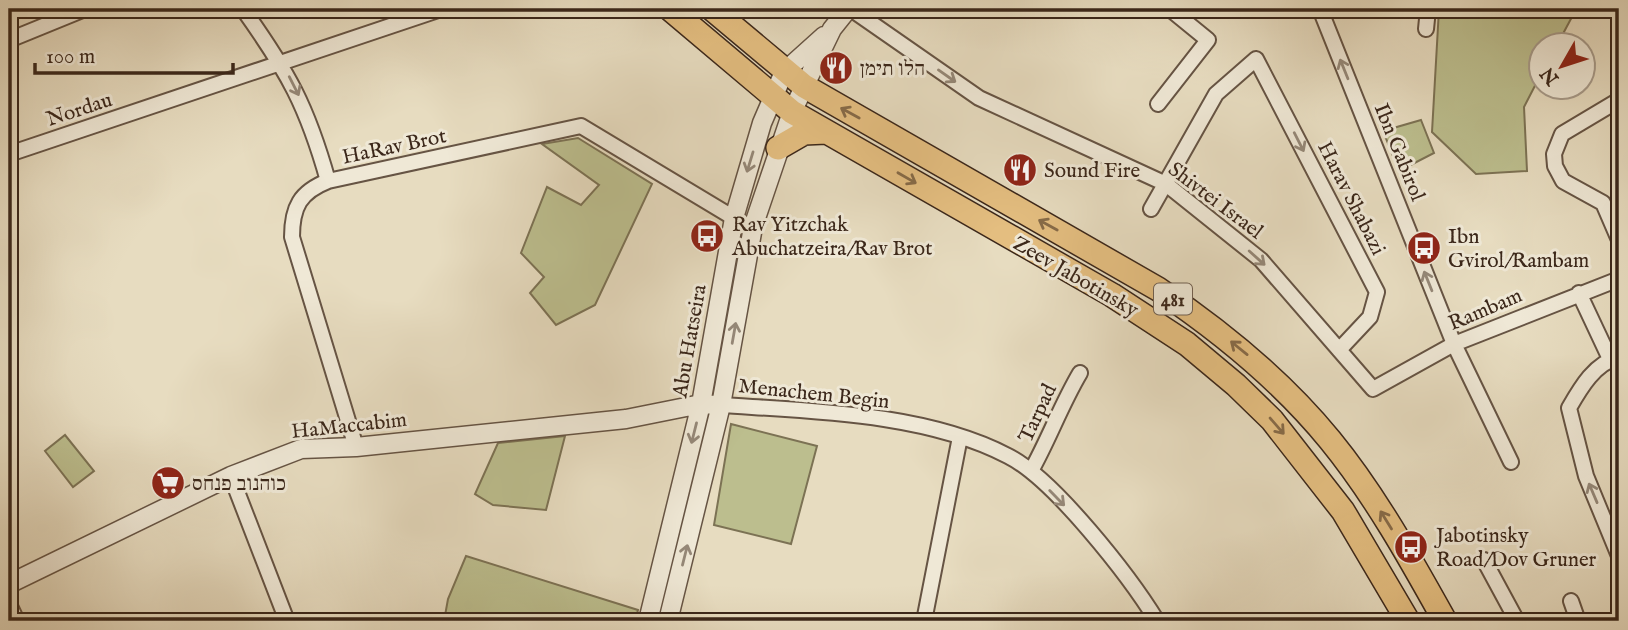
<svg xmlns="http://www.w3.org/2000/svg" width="1628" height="630" font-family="'IM FELL English','Frank Ruhl Libre',serif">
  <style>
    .green { fill: #bcbe8e; stroke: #7c7254; stroke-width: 2 }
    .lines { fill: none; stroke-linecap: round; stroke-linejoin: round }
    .minor-casing { stroke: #665444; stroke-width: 18 }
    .tertiary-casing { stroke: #665444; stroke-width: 21 }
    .primary-casing { stroke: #3b271a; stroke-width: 26 }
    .minor { stroke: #efe8d6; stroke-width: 14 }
    .tertiary { stroke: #efe8d6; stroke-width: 18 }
    .primary { stroke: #e4be80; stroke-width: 23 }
    .oneway { stroke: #958878 }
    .oneway2 { stroke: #876b48 }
    .labels { text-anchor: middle; stroke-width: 6; stroke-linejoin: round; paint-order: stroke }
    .shield { fill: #efe8d6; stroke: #716152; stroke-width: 2 }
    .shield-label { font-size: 19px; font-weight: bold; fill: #3b271a }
    .poi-label { font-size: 21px; fill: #3b271a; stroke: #efe8d6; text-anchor: start }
    .street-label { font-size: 21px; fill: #3b271a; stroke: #efe8d6 }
  </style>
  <rect width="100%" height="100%" fill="#e7dcc0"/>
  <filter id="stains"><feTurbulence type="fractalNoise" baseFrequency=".00286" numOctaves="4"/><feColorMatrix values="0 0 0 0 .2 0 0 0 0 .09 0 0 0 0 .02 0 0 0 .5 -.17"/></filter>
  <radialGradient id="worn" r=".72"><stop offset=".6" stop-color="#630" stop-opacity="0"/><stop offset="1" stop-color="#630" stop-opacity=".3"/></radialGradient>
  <path class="green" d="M1439 9H1581L1573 15 1557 45 1540 46V76L1524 107 1527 171 1476 174 1432 132Z
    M1421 120 1434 153 1399 171 1383 131Z
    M578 138 652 184 595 305 556 325 530 293 544 277 521 253 547 187 581 205 599 185 542 144Z
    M731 424 817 446 791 544 714 525Z
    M65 435 94 471 73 487 45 451Z
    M565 436 546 510 493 505 475 494 498 443Z
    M466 556 638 610 635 621H444L448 599Z"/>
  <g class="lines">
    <g class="minor-casing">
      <path id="minor" d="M243 9C288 72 307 106 328 181
        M851 9 979 98 1166 184 1261 260 1373 389 1454 344 1619 279
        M1320 9 1454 344 1511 462
        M1426 29 1428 9
        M9 40 85 9
        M1619 100 1562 134 1554 154 1555 166 1563 181 1603 203 1619 240
        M1158 104 1208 40 1170 9
        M9 154 441 9
        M1151 209 1216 94 1256 59 1377 292 1370 317 1339 350
        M1579 293 1610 359
        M1619 357C1595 363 1581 387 1569 408L1586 476 1619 556
        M721 405C812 411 926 413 1008 456 1054 479 1130 577 1157 621
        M356 447 292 237C292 207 300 192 328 181L581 126 734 218
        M1031 471C1049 439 1061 405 1080 373
        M231 476 287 621
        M1484 560 1517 621
        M1571 601 1578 621
        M9 604 17 621
        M924 621 960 437"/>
    </g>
    <g class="tertiary-casing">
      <path id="tertiary" d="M9 584 231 476 301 449 356 447 626 419 701 404 721 405
        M648 621 701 404 734 218 762 123 784 72 824 36
        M668 621 721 405 753 227 792 112 832 29 848 9"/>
    </g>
    <g class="primary-casing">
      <path id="primary" d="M670 9 792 112 1112 295 1187 344 1236 385 1272 420 1343 511 1408 621
        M712 9 804 86 1158 289C1222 332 1281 380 1330 440 1375 495 1411 560 1445 621
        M778 148 804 133 826 132"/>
    </g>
    <use href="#minor" class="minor"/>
    <use href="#tertiary" class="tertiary"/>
    <use href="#primary" class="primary"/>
  </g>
  <defs><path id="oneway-shaft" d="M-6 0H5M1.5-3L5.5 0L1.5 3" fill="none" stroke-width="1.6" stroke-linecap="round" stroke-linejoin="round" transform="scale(1.75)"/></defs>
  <g class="oneway">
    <use href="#oneway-shaft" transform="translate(1344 69) rotate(-112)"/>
    <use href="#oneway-shaft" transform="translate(947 76) rotate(35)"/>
    <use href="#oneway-shaft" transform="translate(294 86) rotate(63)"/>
    <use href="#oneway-shaft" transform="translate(1299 142) rotate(63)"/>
    <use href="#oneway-shaft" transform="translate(750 162) rotate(107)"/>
    <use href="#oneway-shaft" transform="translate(1257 258) rotate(42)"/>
    <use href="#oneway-shaft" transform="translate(1428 281) rotate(-112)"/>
    <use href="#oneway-shaft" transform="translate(734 333) rotate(-80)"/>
    <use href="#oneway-shaft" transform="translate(694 433) rotate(104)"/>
    <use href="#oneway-shaft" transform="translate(1593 493) rotate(-113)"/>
    <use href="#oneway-shaft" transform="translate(1057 498) rotate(46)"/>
    <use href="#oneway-shaft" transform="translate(685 555) rotate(-76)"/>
  </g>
  <g class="oneway2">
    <use href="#oneway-shaft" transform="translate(850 113) rotate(-151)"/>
    <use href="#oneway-shaft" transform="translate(907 178) rotate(30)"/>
    <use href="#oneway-shaft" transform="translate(1048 225) rotate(-151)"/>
    <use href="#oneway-shaft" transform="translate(1239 348) rotate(-141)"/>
    <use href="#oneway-shaft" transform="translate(1277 426) rotate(49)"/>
    <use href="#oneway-shaft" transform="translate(1386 520) rotate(-122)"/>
  </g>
  <defs>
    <g id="restaurant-disc" transform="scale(1.75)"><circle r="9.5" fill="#8f2418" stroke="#efe8d6"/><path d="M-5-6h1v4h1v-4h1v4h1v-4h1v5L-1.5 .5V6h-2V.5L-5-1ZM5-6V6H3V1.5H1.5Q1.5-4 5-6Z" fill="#fff"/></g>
    <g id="bus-disc" transform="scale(1.75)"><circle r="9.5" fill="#8f2418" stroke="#efe8d6"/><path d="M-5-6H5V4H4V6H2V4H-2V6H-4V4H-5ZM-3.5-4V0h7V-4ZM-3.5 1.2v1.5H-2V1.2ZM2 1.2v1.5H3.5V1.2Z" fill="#fff"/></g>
    <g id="supermarket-disc" transform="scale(1.75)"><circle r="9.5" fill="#8f2418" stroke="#efe8d6"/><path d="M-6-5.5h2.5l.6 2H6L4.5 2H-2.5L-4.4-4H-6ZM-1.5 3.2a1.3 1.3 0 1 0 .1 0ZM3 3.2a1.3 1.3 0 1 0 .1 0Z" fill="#fff"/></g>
  </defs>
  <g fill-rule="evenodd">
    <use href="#restaurant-disc" x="836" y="68"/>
    <use href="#restaurant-disc" x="1020" y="170"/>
    <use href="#bus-disc" x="707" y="236"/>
    <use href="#bus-disc" x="1424" y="248"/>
    <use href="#supermarket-disc" x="168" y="483"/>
    <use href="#bus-disc" x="1411" y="547"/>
  </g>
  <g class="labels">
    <rect class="shield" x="1154" y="283.5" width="38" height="31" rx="5"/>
    <g class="shield-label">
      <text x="1173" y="306">481</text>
    </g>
    <g class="poi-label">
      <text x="860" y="75">הלו תימן</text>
      <text x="1044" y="177">Sound Fire</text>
      <text x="732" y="231">Rav Yitzchak<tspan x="732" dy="24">Abuchatzeira/Rav Brot</tspan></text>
      <text x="1448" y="243">Ibn<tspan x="1448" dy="24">Gvirol/Rambam</tspan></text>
      <text x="192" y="490">כוהנוב פנחס</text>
      <text x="1436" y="542">Jabotinsky<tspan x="1436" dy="24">Road/Dov Gruner</tspan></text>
    </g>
    <g class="street-label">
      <text transform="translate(79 109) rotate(-18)" y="7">Nordau</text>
      <text transform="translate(394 146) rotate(-12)" y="7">HaRav Brot</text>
      <text transform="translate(1400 152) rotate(68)" y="7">Ibn Gabirol</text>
      <text transform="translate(1352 198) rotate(63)" y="7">Harav Shabazi</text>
      <text transform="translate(1216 200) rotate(37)" y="7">Shivtei Israel</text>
      <text transform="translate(1076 276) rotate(30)" y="7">Zeev Jabotinsky</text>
      <text transform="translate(1485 309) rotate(-23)" y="7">Rambam</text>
      <text transform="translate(689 341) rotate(-80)" y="7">Abu Hatseira</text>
      <text transform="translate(814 393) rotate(6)" y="7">Menachem Begin</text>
      <text transform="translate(1037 413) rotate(-65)" y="7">Tarpad</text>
      <text transform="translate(349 425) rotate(-6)" y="7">HaMaccabim</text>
    </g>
  </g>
  <rect width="1628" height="630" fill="none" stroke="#e7dcc0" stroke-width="35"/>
  <rect x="10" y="10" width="1607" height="609" fill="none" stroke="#3b271a" stroke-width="3.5"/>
  <rect x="18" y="18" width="1593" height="595" fill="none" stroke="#3b271a" stroke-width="2"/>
  <g transform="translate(1562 66) rotate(231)"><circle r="33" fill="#efe8d6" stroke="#a79b8b" stroke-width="2"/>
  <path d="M0-5L12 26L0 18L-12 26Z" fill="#8f2418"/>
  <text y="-10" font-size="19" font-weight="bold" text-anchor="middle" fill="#3b271a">N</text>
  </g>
  <path d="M35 63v10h198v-10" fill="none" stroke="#3b271a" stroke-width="3.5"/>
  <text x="46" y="63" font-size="21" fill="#3b271a" stroke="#efe8d6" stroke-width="5" paint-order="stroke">100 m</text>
  <rect width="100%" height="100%" filter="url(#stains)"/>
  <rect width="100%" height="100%" fill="url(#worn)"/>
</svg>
